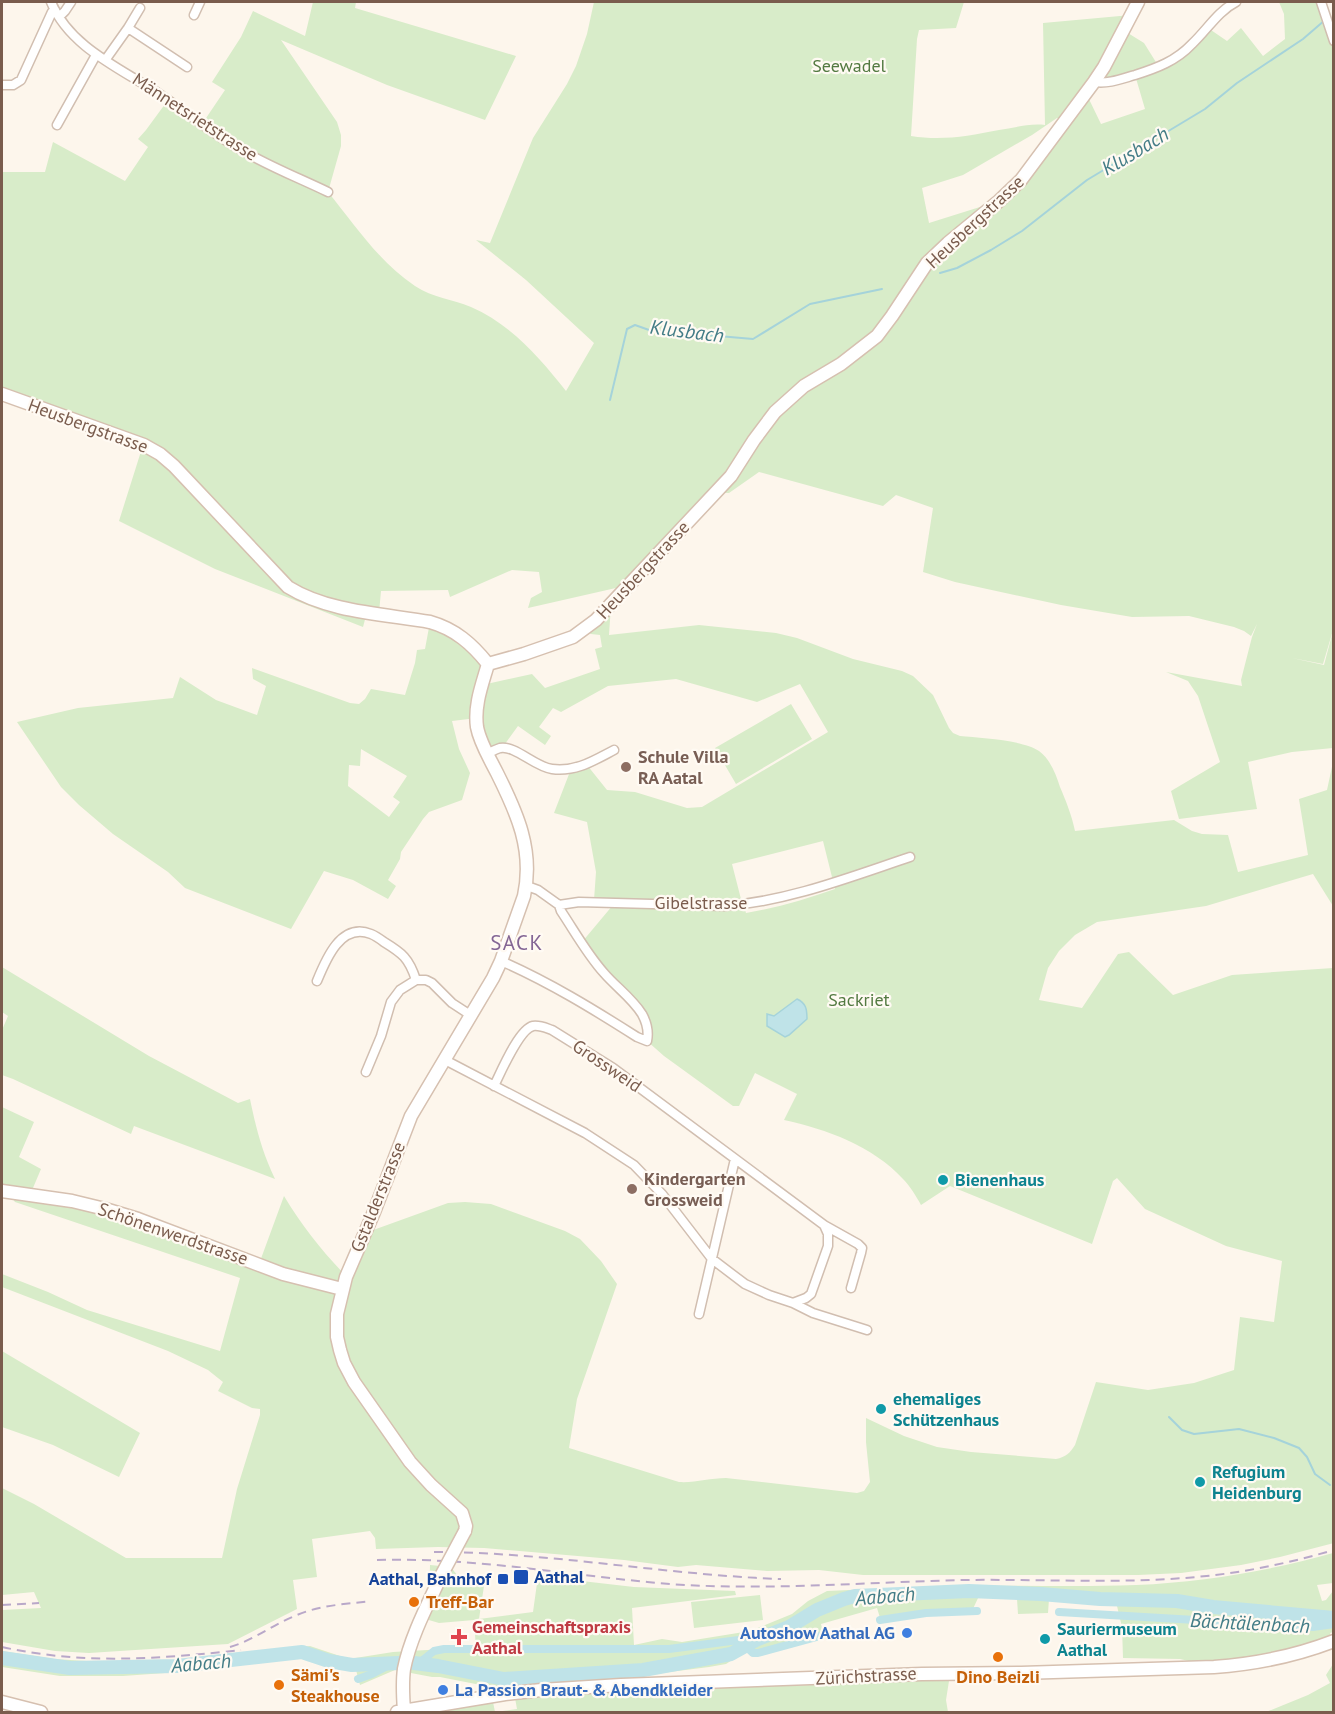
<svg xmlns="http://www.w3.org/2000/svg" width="1335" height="1714" font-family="'PT Sans',sans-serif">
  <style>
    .green { fill: #d8ecc9; fill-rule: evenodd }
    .water { fill: #bfe3e8; stroke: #a5d3da; stroke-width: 1.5 }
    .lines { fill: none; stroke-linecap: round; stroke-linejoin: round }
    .stream { stroke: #a5d3da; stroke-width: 2 }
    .canal { stroke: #bfe3e8; stroke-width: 8 }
    .river { stroke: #bfe3e8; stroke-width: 14 }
    .street-casing { stroke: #d1beb0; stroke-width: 11 }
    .secondary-casing { stroke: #d6c0b0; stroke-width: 15 }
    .street { stroke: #fff; stroke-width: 8 }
    .secondary { stroke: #fff; stroke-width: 12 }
    .rail { stroke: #b9a8c9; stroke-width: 2; stroke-dasharray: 9 6; stroke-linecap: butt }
    .secondary-bridge-casing { stroke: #d6c0b0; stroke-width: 15; stroke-linecap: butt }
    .secondary-bridge { stroke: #fff; stroke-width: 12 }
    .education-dot { fill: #8d6e63; stroke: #fffaf3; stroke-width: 2 }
    .culture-dot { fill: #0f9aa8; stroke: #fffaf3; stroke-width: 2 }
    .transit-dot { fill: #1a4fb4; stroke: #fffaf3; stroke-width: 2 }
    .food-dot { fill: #e8710a; stroke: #fffaf3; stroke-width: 2 }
    .shop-dot { fill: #3f7fe0; stroke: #fffaf3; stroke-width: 2 }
    .health-dot { fill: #e0444e; stroke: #fffaf3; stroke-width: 2 }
    .labels { text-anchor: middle; stroke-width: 4.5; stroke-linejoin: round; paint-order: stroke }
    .park-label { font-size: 18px; fill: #537a41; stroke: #fffaf3 }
    .street-label { font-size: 18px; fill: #7a5c4d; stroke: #fffaf3 }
    .education-label { font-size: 18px; font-weight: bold; fill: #785e54; stroke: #fffaf3; text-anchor: start }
    .culture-label { font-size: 18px; font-weight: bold; fill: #0d838f; stroke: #fffaf3; text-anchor: start }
    .transit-label { font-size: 18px; font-weight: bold; fill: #164399; stroke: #fffaf3; text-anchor: start }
    .food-label { font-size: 18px; font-weight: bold; fill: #c56008; stroke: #fffaf3; text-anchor: start }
    .health-label { font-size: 18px; font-weight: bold; fill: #be3a42; stroke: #fffaf3; text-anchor: start }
    .shop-label { font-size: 18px; font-weight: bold; fill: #366cbe; stroke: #fffaf3; text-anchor: end }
    .water-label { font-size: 20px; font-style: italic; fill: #437c86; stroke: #fffaf3 }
    .quarter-label { font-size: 21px; letter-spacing: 1.5px; fill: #846695; stroke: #fffaf3 }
  </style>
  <rect width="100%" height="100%" fill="#fdf6ec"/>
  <path class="green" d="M313 2H356L355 8 516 56 485 120 387 85 281 40 337 122 341 135V146L328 192C355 225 379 262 415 286 433 298 452 299 471 307 512 325 540 358 566 391L594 343 526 280 476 240 490 243 533 138 567 84 576 66 587 34 594 2H964L956 28 919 30 917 39 911 136C942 141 968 136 999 130 1014 128 1029 123 1045 125L1043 23 1131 15 1123 30 1144 43 1159 67 1208 28 1227 41 1241 28 1263 56 1285 39 1284 14 1279 2H1321L1334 41V627L1323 664 1292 658 1324 665 1333 631V748L1292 752 1248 762 1257 809 1179 819 1171 791 1220 762 1198 696 1188 681 1166 672 1242 686 1241 680 1252 637 1257 624 1251 636 1244 631 1234 627 1189 616 1132 617 1061 605 955 582 923 572 933 508 896 495 883 506 759 472 729 493H716L629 585 528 608 531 598 542 592 539 572 512 570 450 597 448 590 381 591 379 613 367 612 363 627 215 569 119 521 143 445 2 394V172H45L53 142 125 181 148 147 138 139 146 130 168 100 202 124 225 90 212 82 241 37 253 11 305 36ZM1135 75 1145 109 1101 124 1086 93 1094 82ZM1057 118 1066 119 999 201 929 223 922 188 963 175 1032 135Z
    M611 605 609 635 699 625 776 633 797 638 853 659 902 671 913 676 933 695 949 728 953 733 960 736C981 738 1023 740 1039 751 1050 759 1056 774 1060 787 1066 801 1072 816 1075 831L1174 820 1192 831 1202 834 1228 835 1238 872 1308 855 1299 799 1327 790 1333 762V906L1313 874 1206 906 1097 922 1075 935 1059 951 1048 968 1039 1000 1082 1008 1118 954 1129 952 1173 995 1232 975 1333 968 1334 1543 1280 1557 1241 1565 1181 1573 1138 1575H863L819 1570 767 1571 696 1565 678 1567 624 1560 484 1548 438 1547 376 1549 375 1538 370 1531 312 1539 317 1577 293 1580 297 1609 228 1644 89 1653 55 1651 2 1642V1610L41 1608 34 1592 2 1595V1488L34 1504 126 1558H222L237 1489 260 1415V1409L252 1408 218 1391 223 1382 208 1370 168 1351 2 1287V1274L48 1292 87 1310 220 1351 240 1278 15 1202 8 1193 2 1191V1107L34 1122 19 1157 41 1169 30 1195 59 1199 259 1264 284 1196C302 1226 322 1251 346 1276L365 1233 448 1203 465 1202 491 1204 565 1231 580 1239 601 1261 617 1284 577 1399 569 1448 679 1482C695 1483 710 1478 726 1478L857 1493 864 1491 870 1482 866 1442V1418L904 1436 937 1447 971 1452 1056 1459C1066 1457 1070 1453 1075 1445L1096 1382 1148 1390 1194 1383 1234 1370 1240 1317 1274 1322 1282 1261 1226 1246 1145 1209 1117 1178 1113 1181 1092 1244 950 1186 921 1205C916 1196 910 1186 903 1179 873 1146 826 1129 784 1120L797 1094 755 1073 739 1106H733L664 1056 647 1041 644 1018 582 942 613 905 744 907 746 913C777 908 806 899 835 889L823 841 732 864 742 903 594 900 596 872 587 822 554 813 571 769 587 765 607 790 635 792 687 808 702 807 828 732 800 684 757 702 676 679 608 686 561 712 553 708 539 727 551 736 545 745 518 726 502 748 487 754 477 718 452 721 459 749 470 773 462 800 429 812 423 819 401 852 400 859 388 880 396 886 388 899 353 880 324 871 291 929 185 888 168 872 113 834 79 805 61 787 17 722 78 708 173 698 180 677 216 700 257 715 266 686 253 679 252 668 350 703 359 704 365 699 371 689 405 695 415 663 417 650 425 649 430 622 483 657 482 685 532 674 545 688 600 669 595 649 602 647 600 635 591 634 584 630ZM361 749 407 776 393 797 400 802 389 817 348 786 349 765 360 766Z
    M791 704 812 739 736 784 715 748Z
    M2 967 149 1056 238 1103 250 1099C256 1128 262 1152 275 1179L134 1126 131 1134 13 1079 2 1075V1030L8 1016 2 1012Z
    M2 1351 140 1433 119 1477 53 1445 2 1427Z
    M1333 1553V1583L1317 1585 1322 1601 1326 1600 1333 1591V1632L1330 1633 1333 1642 1214 1667 1180 1659 1123 1658 1122 1627 1117 1606 1049 1599 1048 1613 1018 1614 1017 1599H1045L979 1596 971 1613 921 1614 881 1621 877 1608 821 1624 824 1637 760 1654H753L748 1650 726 1664 709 1667 646 1675 528 1683 496 1688 440 1677H432L395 1670 360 1685 356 1670 341 1669 301 1657 179 1672 123 1676H60L2 1667V1651L54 1659 119 1663 187 1660 310 1646 349 1659 393 1652 444 1649H476L474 1620 439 1623 422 1618 429 1602 430 1565 451 1567C459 1579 469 1587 484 1586L479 1619 533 1612 538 1576 634 1587 735 1591 736 1595 632 1608 634 1645 662 1639 682 1642 750 1631 792 1614 808 1601 827 1591C872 1589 918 1587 963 1586 1021 1585 1079 1587 1136 1585 1203 1582 1269 1571 1333 1553Z
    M760 1595 763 1620 694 1628 691 1602Z
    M1333 1664V1712H1266L1308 1695 1330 1683 1326 1675Z
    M922 1680 949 1681 946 1700 948 1712H422L492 1697 495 1712 517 1709 515 1698 619 1690 814 1685Z"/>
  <path class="water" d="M797 999C806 1003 807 1009 807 1019L789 1035 785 1037 767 1026V1014L774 1016Z"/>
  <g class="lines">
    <path class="stream" d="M940 273 957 268 991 250 1022 231 1087 180 1205 109 1237 83 1303 39 1325 20
      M610 400 627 329 635 325 649 330 753 339 810 304 882 289
      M1169 1417 1182 1430 1194 1434 1239 1429 1274 1438 1299 1448 1307 1457 1315 1474 1330 1485"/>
    <path class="canal" d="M1059 1612 1313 1627 1334 1624
      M880 1620 926 1613 977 1611
      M419 1663 434 1651 444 1649H669L739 1640 753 1653H758L824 1635
      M358 1679 372 1674 393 1663"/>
    <path class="river" d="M2 1658 70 1668 177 1666 302 1652 329 1661 352 1665 399 1663
      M414 1663 438 1666 504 1679 643 1670 731 1654 758 1639 789 1627 817 1610 844 1599 855 1596 969 1591 1041 1594 1100 1599 1177 1601 1213 1607 1334 1618"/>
    <g class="street-casing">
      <path id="street" d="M51 2C70 48 122 69 161 95 189 114 215 136 245 152 271 167 301 179 328 192
        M1321 2 1334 41
        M194 15 200 2
        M59 17 65 11 71 2
        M128 28 187 67
        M106 59 128 28 140 8
        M1094 82C1109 84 1121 79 1135 75 1157 68 1176 61 1192 44 1207 30 1218 11 1236 2
        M2 85H13L21 80 52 12 55 10
        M57 125 96 55
        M487 754C491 752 496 749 500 748 515 745 535 767 552 769 576 772 593 761 614 750
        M527 886 538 890 559 905 579 902 725 906C789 901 850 877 910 857
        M501 961C549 982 593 1009 637 1037L647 1041C649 1031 647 1023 642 1014 632 998 616 987 604 973 587 954 575 932 561 911L559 905
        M317 981C326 959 341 922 371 934 376 936 380 939 384 942 402 953 409 958 416 980
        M445 1060 585 1133 634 1165 662 1194 712 1259 745 1284 769 1295 793 1303 806 1298 811 1294 828 1246V1234L824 1225 613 1068 552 1030C546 1028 540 1025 533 1026 519 1029 501 1072 494 1086
        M366 1072 381 1036 391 1002 400 990 416 980H426L432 983 452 1003 472 1016
        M824 1225 858 1244 862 1248 861 1253 851 1288
        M793 1303 813 1313 867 1330
        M699 1314 735 1159"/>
    </g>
    <g class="secondary-casing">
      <path id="secondary" d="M2 394 144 445 160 454 174 466 288 587C328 612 384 614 430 622 455 629 472 644 488 664
        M488 664 524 654 573 637 596 620 731 476 754 440 775 412 804 386 841 364 877 336 892 316 927 263 948 243 999 201 1021 180 1094 82 1104 67 1138 2
        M2 1191 72 1201 105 1209 138 1219 283 1274 342 1289
        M465 1531 466 1526 462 1513 431 1485 410 1462 354 1382 344 1363 340 1350 337 1337V1314L346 1277 374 1212 411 1116 493 978 501 961 524 896C534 850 517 813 497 773 490 759 480 743 477 727 474 705 482 685 488 664
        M2 1702 41 1712
        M404 1711C403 1697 402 1683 404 1669 410 1638 428 1604 441 1576
        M397 1712 505 1694 541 1690 621 1685 922 1674 1021 1673 1214 1667C1256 1664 1295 1656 1334 1641"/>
    </g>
    <use href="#street" class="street"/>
    <use href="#secondary" class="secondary"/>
    <path class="rail" d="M434 1552C550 1552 665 1575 781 1579
      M377 1560C475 1557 572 1576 670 1584 769 1591 866 1582 965 1580 1042 1579 1120 1584 1196 1577 1243 1573 1289 1563 1334 1550
      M2 1605 39 1603
      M2 1647C84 1665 158 1659 241 1650
      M230 1647C254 1640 274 1624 297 1615 320 1605 347 1604 371 1601"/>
    <g class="secondary-bridge-casing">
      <path id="secondary-bridge" d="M441 1576 465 1531"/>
    </g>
    <use href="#secondary-bridge" class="secondary-bridge"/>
  </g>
  <g class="education-dot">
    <circle cx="626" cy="767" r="6"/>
    <circle cx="632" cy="1189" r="6"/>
  </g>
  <g class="culture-dot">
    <circle cx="943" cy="1180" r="6"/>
    <circle cx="881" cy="1409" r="6"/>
    <circle cx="1200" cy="1482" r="6"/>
    <circle cx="1045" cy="1639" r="6"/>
  </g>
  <g class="transit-dot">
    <rect x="513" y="1569" width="16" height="16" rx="3"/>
    <rect x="497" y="1573" width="12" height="12" rx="3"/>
  </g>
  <g class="food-dot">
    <circle cx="414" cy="1602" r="6"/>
    <circle cx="998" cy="1657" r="6"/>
    <circle cx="279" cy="1685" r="6"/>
  </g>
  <g class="shop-dot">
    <circle cx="907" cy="1633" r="6"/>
    <circle cx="443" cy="1690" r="6"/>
  </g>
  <path class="health-dot" d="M456 1628h6v6h6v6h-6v6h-6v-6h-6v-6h6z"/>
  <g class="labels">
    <g class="park-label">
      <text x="849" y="72">Seewadel</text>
      <text x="859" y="1006">Sackriet</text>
    </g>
    <g class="street-label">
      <text transform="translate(195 117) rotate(33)" y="6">Männetsrietstrasse</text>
      <text transform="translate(975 222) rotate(-43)" y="6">Heusbergstrasse</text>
      <text transform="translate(88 426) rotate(20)" y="6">Heusbergstrasse</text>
      <text transform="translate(643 570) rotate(-47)" y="6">Heusbergstrasse</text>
      <text x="701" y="909">Gibelstrasse</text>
      <text transform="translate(607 1066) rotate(34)" y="6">Grossweid</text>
      <text transform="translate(378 1197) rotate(-68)" y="6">Gstalderstrasse</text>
      <text transform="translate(173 1234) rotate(19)" y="6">Schönenwerdstrasse</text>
      <text transform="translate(866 1676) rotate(-3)" y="6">Zürichstrasse</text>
    </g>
    <g class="education-label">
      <text x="638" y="763">Schule Villa<tspan x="638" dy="21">RA Aatal</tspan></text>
      <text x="644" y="1185">Kindergarten<tspan x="644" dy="21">Grossweid</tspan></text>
    </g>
    <g class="culture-label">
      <text x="955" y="1186">Bienenhaus</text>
      <text x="893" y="1405">ehemaliges<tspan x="893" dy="21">Schützenhaus</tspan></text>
      <text x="1212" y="1478">Refugium<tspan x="1212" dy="21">Heidenburg</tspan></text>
      <text x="1057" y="1635">Sauriermuseum<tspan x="1057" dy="21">Aathal</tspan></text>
    </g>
    <g class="transit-label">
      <text x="534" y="1583">Aathal</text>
      <text x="491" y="1585" text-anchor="end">Aathal, Bahnhof</text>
    </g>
    <g class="food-label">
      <text x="426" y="1608">Treff-Bar</text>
      <text x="291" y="1681">Sämi's<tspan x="291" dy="21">Steakhouse</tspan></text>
      <text x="998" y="1683" text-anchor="middle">Dino Beizli</text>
    </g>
    <g class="health-label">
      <text x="472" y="1633">Gemeinschaftspraxis<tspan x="472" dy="21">Aathal</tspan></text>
    </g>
    <g class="shop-label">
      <text x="895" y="1639">Autoshow Aathal AG</text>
      <text x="455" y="1696" text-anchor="start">La Passion Braut- &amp; Abendkleider</text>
    </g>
    <g class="water-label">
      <text transform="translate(1135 151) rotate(-31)" y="7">Klusbach</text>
      <text transform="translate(687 331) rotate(7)" y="7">Klusbach</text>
      <text transform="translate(885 1596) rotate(-5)" y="7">Aabach</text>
      <text transform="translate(1250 1623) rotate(3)" y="7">Bächtälenbach</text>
      <text transform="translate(201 1663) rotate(-5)" y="7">Aabach</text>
    </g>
    <g class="quarter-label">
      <text x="517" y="950">SACK</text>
    </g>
  </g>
  <rect width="1335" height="1714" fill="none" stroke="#7a5c4d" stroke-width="6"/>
</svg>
